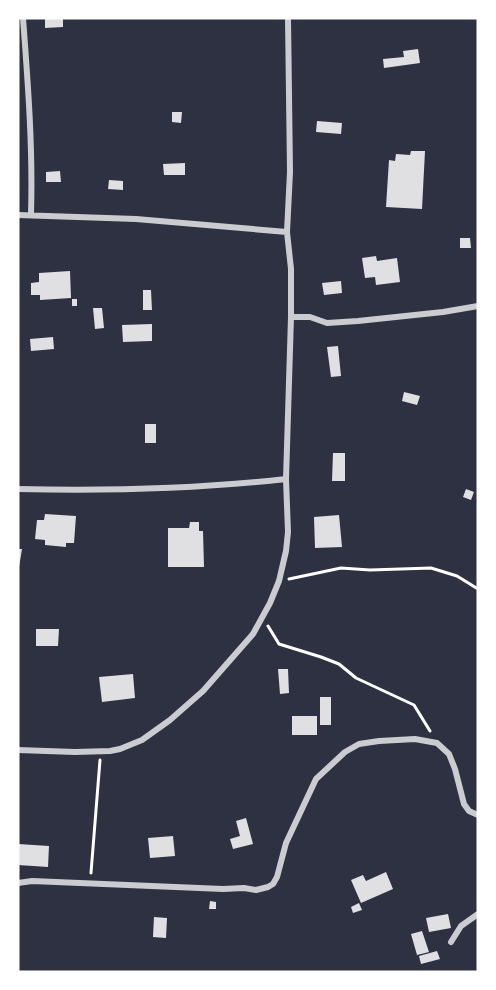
<svg xmlns="http://www.w3.org/2000/svg" width="496" height="990" font-family="'IBM Plex Sans',sans-serif">
  <style>
    .building { fill: #e0e0e3 }
    .lines { fill: none; stroke-linecap: round; stroke-linejoin: round }
    .path { stroke: #fff; stroke-width: 3 }
    .minor { stroke: #caccd0; stroke-width: 6 }
  </style>
  <rect width="100%" height="100%" fill="#2d3142"/>
  <path class="building" d="M63 18V27L45 28V19Z
    M418 49 420 63 384 68 383 59 404 57 403 51Z
    M172 112H182L181 123 172 122Z
    M317 121 342 123 341 134 316 132Z
    M411 151H425L422 209 386 207 389 160 395 161 396 154 410 155Z
    M185 163V175H164L163 164Z
    M60 171 61 182H46V172Z
    M109 180 123 181V190L108 189Z
    M460 238H470L471 248H460Z
    M376 256 377 261 397 258 400 282 376 285 375 277 365 278 362 258Z
    M70 271 71 298 40 300V295H31V283L39 282V273Z
    M341 281 342 293 324 295 322 283Z
    M143 290H151L152 310H143Z
    M72 299H77V306H72Z
    M93 308H102L104 328 95 329Z
    M152 324V341L123 342 122 325Z
    M53 337 54 349 31 351 30 339Z
    M338 346 341 376 331 377 327 347Z
    M404 392 420 396 417 405 402 401Z
    M145 424H156V443H145Z
    M333 453H345V481H332Z
    M466 489 474 492 471 500 463 497Z
    M45 514 76 516 74 543H66V547L45 545V540L35 539 37 520H44Z
    M339 515 342 547 315 548 314 517Z
    M190 522H199V531H203L204 567H168V528H189Z
    M18 549H22L19 567H18Z
    M36 629H59L58 646H36Z
    M278 669H288L289 693 280 694Z
    M133 674 135 698 102 702 99 677Z
    M320 697H331V725H320Z
    M292 716H317V735H292Z
    M246 818 253 844 233 849 230 839 240 836 236 821Z
    M173 836 175 856 150 858 148 838Z
    M18 844 49 846 48 867 18 865Z
    M386 872 393 889 361 903 351 880 363 875 366 881Z
    M210 901 216 902V909H209Z
    M359 903 362 910 353 913 351 907Z
    M448 914 451 928 429 932 426 918Z
    M154 917 167 918 166 938 153 937Z
    M422 931 429 952 417 955 411 934Z
    M437 951 440 959 421 964 419 956Z"/>
  <g class="lines">
    <path class="path" d="M289 579 341 568 370 570 431 568 457 576 478 589
      M268 626 279 644 321 657 339 664 356 678 414 705 430 731
      M91 873 100 760"/>
    <path class="minor" d="M23 18C28 84 33 149 31 214
      M18 215 136 219 287 232
      M291 317H310L327 323 358 321 443 312 478 306
      M18 489C107 491 197 489 286 479
      M18 750 75 752 110 751 120 749 142 740 170 720 203 691 253 634 270 603 279 581 286 551 288 532 286 479 291 317V269L287 232 290 172 288 18
      M18 883 32 881 223 889 244 888 256 890 268 887 273 884 277 877 286 843 316 779 345 752 359 744 379 741 415 739 437 743 449 754 455 769 464 804 469 811 478 815
      M451 942 461 926 478 914"/>
  </g>
  <rect width="496" height="990" fill="none" stroke="#ffffff" stroke-width="39"/>
</svg>
